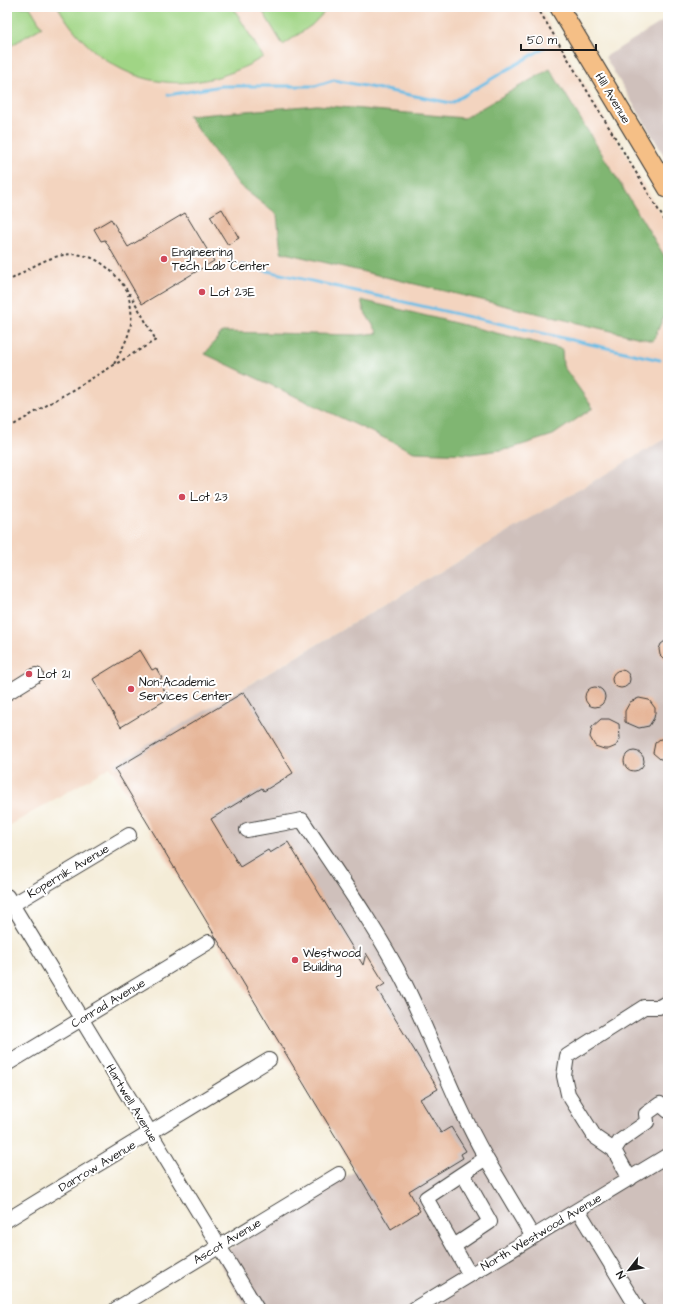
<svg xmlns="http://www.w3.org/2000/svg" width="675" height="1316" font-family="'Architects Daughter',sans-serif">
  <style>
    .built { fill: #f3d4bf }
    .industrial { fill: #cfc0bb }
    .green { fill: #a0d585; stroke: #5e7850 }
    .forest { fill: #80b672; stroke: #4e6947 }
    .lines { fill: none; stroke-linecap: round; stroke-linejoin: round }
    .stream { stroke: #6abde6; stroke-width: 3 }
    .building { fill: #e6b699 }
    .minor-casing { stroke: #3c3b38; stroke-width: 16 }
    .major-casing { stroke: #3c3b38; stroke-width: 20 }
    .path { stroke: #3c3b38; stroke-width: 2; stroke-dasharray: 3 3; stroke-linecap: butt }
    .minor { stroke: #fff; stroke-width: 14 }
    .major { stroke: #f5bf86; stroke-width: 18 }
    .poi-dot { fill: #d1495b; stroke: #fff; stroke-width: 1.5 }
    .labels { text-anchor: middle; stroke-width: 4; stroke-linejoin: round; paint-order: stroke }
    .street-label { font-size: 12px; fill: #1c1c1c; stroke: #fff }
    .poi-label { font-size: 12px; fill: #1c1c1c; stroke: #fff; text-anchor: start }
  </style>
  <rect width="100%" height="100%" fill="#fff"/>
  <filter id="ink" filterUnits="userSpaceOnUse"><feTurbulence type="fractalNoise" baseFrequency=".025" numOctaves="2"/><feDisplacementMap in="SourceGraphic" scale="8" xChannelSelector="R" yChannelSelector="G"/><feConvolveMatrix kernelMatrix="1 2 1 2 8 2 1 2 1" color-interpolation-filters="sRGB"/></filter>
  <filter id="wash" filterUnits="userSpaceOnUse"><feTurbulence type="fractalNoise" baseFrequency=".012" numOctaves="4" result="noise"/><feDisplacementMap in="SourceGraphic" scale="16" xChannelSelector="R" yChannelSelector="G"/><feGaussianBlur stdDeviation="0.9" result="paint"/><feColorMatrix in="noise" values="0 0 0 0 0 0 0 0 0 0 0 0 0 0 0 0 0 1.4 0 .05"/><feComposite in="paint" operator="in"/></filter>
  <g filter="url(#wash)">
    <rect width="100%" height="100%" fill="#f4ecd7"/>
    <path class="built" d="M7 7H539L668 226V437L246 686 355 1171 110 767 7 827Z"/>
    <path class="industrial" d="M668 18V162L605 57Z
      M668 437V1309H247L216 1257 355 1171 115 764Z"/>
    <path class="green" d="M7 7H30L42 27 7 48Z
      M58 7H233L263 57C185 104 105 86 58 7Z
      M260 7H329L312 25 283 45Z"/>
    <path class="forest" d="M550 69 668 262V307L653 341 281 252 277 215 239 185 188 116 317 105 464 118Z
      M361 300 562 349 563 366 593 408 553 435 509 449 471 454 414 452 205 354 222 332 359 335 378 333 364 311Z"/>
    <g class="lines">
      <path class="stream" d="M168 95 221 86H315L334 80 451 103 544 48
        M241 265 660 360"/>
    </g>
    <g id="blocks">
      <path class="building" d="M222 209 239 238 228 245 210 216Z
        M185 213 214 261 142 304 105 240 101 241 94 229 111 219 128 247Z
        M668 639V663L660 655 659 649 661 644Z
        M140 650 152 670 156 668 162 678 158 680 169 698 121 727 93 679Z
        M612 679a9 9 0 1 1 18 0a9 9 0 1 1-18 0Z
        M585 697a10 10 0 1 1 20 0a10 10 0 1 1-20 0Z
        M244 692 293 773 264 791 262 788 211 819 240 867 268 850 270 853 288 842 363 965 366 953 385 984 377 989 438 1089 420 1099 441 1133 451 1127 466 1151 461 1154 463 1158 409 1191 420 1211 391 1229 115 769Z
        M639 698 649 700 655 708V713L654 718 649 726 639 728 625 722V711L630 702Z
        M601 719H609L619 724 620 739 616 746 609 749H604L595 746 590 737 592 727Z
        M660 739 668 740V758L660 759 653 753 655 743Z
        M624 761a10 10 0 1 1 20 0a10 10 0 1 1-20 0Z"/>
    </g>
  </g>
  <g filter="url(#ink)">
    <use href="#blocks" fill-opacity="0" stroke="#3c3b38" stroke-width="1"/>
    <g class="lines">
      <g class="minor-casing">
        <path id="minor" d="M7 693 36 675
          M247 830 302 820C337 873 375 925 404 982 433 1040 454 1102 486 1158
          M7 896 257 1309
          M7 908 129 835
          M7 1064 209 942
          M614 1150 595 1137 568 1094 564 1076 567 1056 644 1007H659L668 1002
          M630 1179 615 1152 614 1150 620 1141 647 1122 646 1114 660 1104 668 1111
          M578 1210 638 1309
          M7 1220 269 1060
          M454 1246 490 1222 463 1174
          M470 1275 426 1198 486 1158 533 1237
          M116 1309 339 1174
          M414 1309 668 1155"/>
      </g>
      <g class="major-casing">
        <path id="major" d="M559 7 668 189"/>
      </g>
      <path class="path" d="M537 7 668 226
        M7 282C22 273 38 262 55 257 110 240 134 303 156 340L7 429
        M114 364C127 340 137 324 128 295"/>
      <use href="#minor" class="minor"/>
      <use href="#major" class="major"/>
    </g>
  </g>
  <g class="poi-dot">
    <circle cx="164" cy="259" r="4"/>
    <circle cx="202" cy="292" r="4"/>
    <circle cx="182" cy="497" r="4"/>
    <circle cx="29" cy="674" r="4"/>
    <circle cx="131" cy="689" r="4"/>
    <circle cx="295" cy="960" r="4"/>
  </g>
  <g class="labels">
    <g class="street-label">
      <text transform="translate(613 98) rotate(59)" y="4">Hill Avenue</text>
      <text transform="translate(68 871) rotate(-31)" y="4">Kopernik Avenue</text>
      <text transform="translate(108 1003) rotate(-31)" y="4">Conrad Avenue</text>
      <text transform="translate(132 1103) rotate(59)" y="4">Hartwell Avenue</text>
      <text transform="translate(97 1166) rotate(-31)" y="4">Darrow Avenue</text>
      <text transform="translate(541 1232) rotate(-31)" y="4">North Westwood Avenue</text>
      <text transform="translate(227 1241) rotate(-31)" y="4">Ascot Avenue</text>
    </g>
    <g class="poi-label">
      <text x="172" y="256">Engineering<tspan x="172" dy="14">Tech Lab Center</tspan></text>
      <text x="210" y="296">Lot 23E</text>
      <text x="190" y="501">Lot 23</text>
      <text x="37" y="678">Lot 21</text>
      <text x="139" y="686">Non-Academic<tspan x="139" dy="14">Services Center</tspan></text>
      <text x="303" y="957">Westwood<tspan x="303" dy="14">Building</tspan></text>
    </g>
  </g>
  <rect width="675" height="1316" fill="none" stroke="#fff" stroke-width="24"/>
  <g transform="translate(629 1270) rotate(239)" stroke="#ffffff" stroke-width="3" paint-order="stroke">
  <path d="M0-3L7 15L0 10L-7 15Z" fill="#1c1c1c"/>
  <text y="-6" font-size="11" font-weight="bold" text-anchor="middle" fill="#1c1c1c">N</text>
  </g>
  <path d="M521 44v6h75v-6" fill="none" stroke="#1c1c1c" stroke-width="2"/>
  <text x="527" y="44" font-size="12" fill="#1c1c1c" stroke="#ffffff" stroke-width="3" paint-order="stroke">50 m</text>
</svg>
